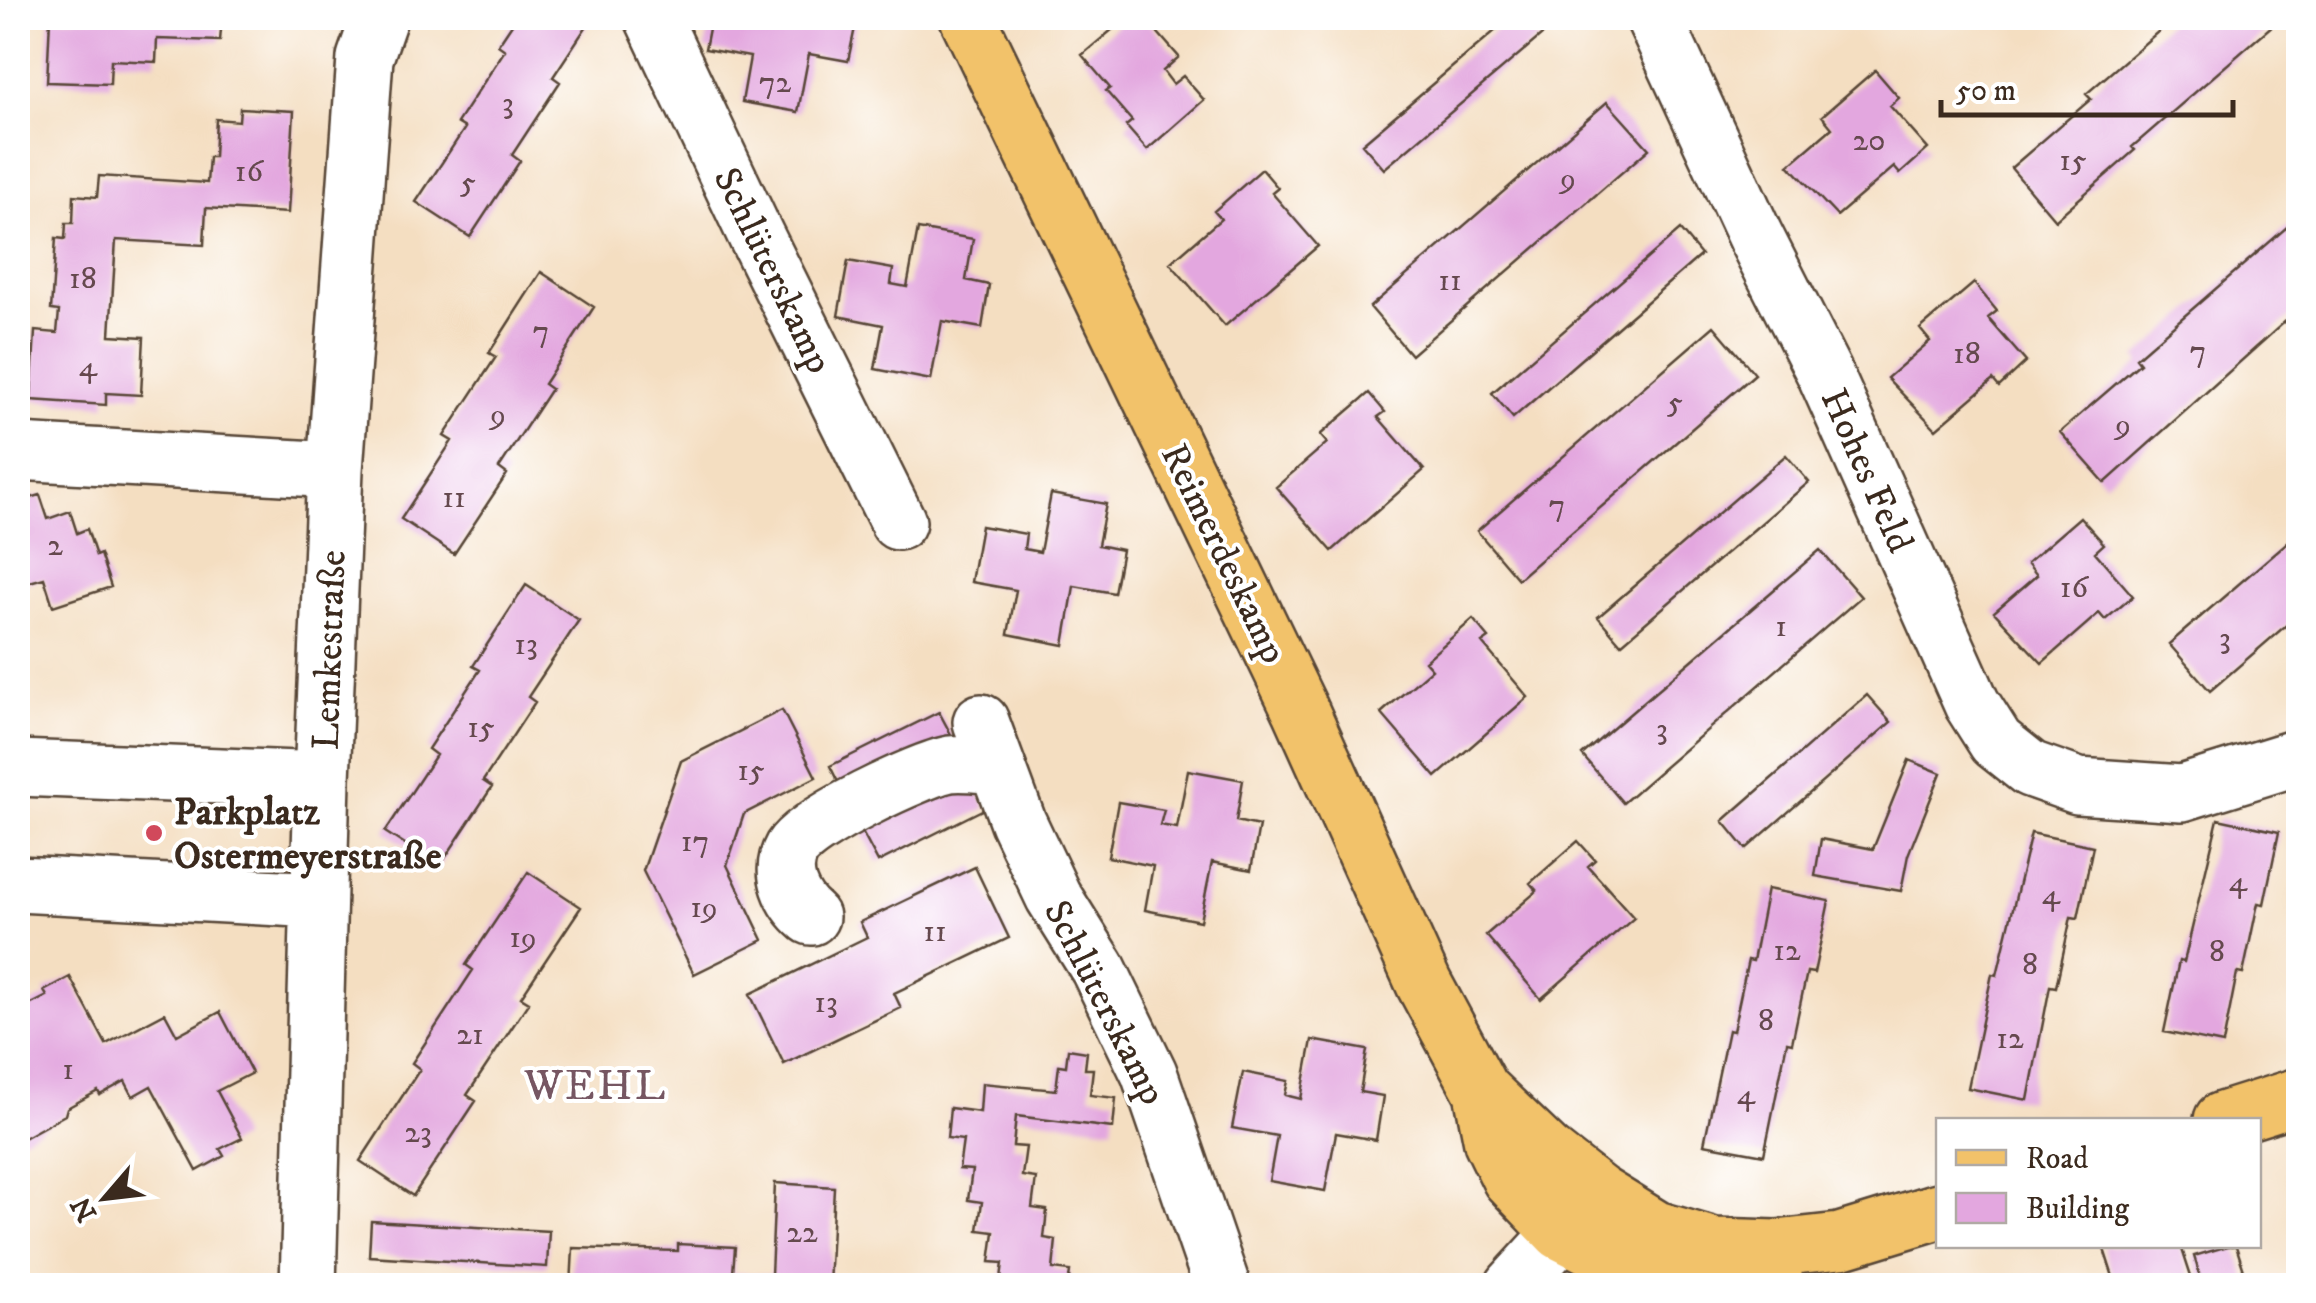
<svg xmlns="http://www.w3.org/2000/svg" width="2316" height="1303" font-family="'IM FELL DW Pica',serif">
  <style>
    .building { fill: #e3a7df }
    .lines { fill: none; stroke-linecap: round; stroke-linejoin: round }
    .minor-casing { stroke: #574536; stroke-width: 60 }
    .major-casing { stroke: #574536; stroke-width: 60 }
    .minor { stroke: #fff; stroke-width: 55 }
    .major { stroke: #f2c26a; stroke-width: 55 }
    .poi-dot { fill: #d1495b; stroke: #fff; stroke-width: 4 }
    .labels { text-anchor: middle; stroke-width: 8; stroke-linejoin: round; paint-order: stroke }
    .number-label { font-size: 32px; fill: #65494e }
    .street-label { font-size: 38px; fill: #3b2a1e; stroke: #fff }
    .poi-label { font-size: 38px; font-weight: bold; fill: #3b2a1e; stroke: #fff; text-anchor: start }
    .quarter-label { font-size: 42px; letter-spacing: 2.5px; fill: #765662; stroke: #fff }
  </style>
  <rect width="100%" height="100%" fill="#fff"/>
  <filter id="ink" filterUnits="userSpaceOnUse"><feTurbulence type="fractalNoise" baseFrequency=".01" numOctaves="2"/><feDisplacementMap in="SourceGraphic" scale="20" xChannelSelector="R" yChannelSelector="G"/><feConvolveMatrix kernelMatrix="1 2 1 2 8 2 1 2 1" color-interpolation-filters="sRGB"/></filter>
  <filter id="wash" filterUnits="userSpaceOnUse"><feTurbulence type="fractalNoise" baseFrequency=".0048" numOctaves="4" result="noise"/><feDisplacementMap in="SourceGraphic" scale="40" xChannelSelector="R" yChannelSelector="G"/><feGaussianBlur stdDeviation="2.25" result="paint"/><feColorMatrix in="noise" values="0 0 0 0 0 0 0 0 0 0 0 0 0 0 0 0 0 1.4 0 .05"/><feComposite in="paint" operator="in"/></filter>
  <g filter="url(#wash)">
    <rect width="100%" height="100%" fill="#f4dec1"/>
    <g id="blocks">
      <path class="building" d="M50 18H222L220 41 157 39 156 62 111 60 110 84 47 82Z
        M516 18H592L553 77 560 82 512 155 520 161 470 237 416 202 465 128 457 123 505 50 498 45Z
        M711 18 775 20 857 18 848 61 809 54 798 112 742 102 750 57 705 49Z
        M1126 18H1145L1179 57 1163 71 1173 84 1183 76 1204 100 1147 150 1126 126 1132 121 1106 91 1110 88 1082 55Z
        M1510 18H1562L1384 169 1362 144Z
        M2174 18H2281L2132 147 2135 150 2055 220 2011 168 2091 99 2086 94Z
        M1875 70 1899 98 1890 106 1928 149 1900 174 1894 167 1837 216 1789 165 1832 128 1822 116Z
        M1607 102 1649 149 1411 355 1370 307Z
        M240 108 294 111 288 213 206 208 204 245 116 240 110 335 144 337 141 395 106 393V405L31 400 35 331 57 333 59 311 51 310 56 238 65 239 66 223H73L74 195 97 197 99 176 207 183 209 157H214L216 119 239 121Z
        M1262 169 1278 188 1272 193 1318 246 1225 326 1170 263 1221 219 1214 211Z
        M2295 220 2298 224V310L2105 483 2060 432 2140 363 2136 358Z
        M918 229 973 239 966 280 989 285 982 328 942 321 931 380 875 369 883 325 838 316 848 261 893 269 891 284 907 287Z
        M1680 230 1701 255 1513 418 1492 393Z
        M541 272 594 307 544 384 551 389 499 468 507 474 454 554 401 519 452 441 444 436 496 357 489 353Z
        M1974 283 1997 311 1988 318 2026 362 1999 387 1993 380 1936 429 1887 378 1930 341 1920 329Z
        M1714 326 1755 374 1518 579 1477 531Z
        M1369 393 1385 412 1378 417 1424 470 1332 551 1276 487 1327 443 1320 435Z
        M1786 455 1809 482 1621 644 1598 617Z
        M1051 494 1106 504 1098 545 1122 550 1114 593 1074 586 1064 645 1008 634 1016 590 971 582 981 526 1026 534 1024 549 1040 552Z
        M40 495 48 519 70 511 77 533 87 529 96 556 100 554 111 587 53 606 44 578 26 583 24 575 18 577V502Z
        M2080 517 2104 544 2095 552 2133 596 2105 620 2099 613 2042 663 1994 612 2037 575 2027 563Z
        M2298 533V615L2210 691 2169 644Z
        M1820 550 1861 597 1623 803 1582 755Z
        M526 585 579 620 528 697 535 702 483 781 492 787 439 867 385 832 436 755 428 749 480 670 473 666Z
        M1473 619 1489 638 1482 643 1528 697 1436 777 1381 713 1432 669 1425 661Z
        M1867 695 1891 722 1746 849 1723 821Z
        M782 710 816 777 744 814 727 865 763 940 694 974 643 871 681 761Z
        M939 712 955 742 845 796 830 766Z
        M1909 760 1941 773 1908 855 1901 891 1815 876 1821 839 1873 849Z
        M1188 770 1243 780 1236 821 1259 826 1251 870 1212 862 1200 921 1145 910 1153 866 1108 857 1118 802 1164 810 1160 825 1177 828Z
        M972 778 986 808 878 862 862 832Z
        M2218 819 2279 832 2264 904 2258 903 2243 974 2237 973 2223 1044 2164 1032 2179 961 2184 962Z
        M2031 833 2093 846 2078 918 2071 917 2056 987 2050 986 2028 1100 1968 1088 1992 974 1997 975Z
        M1578 841 1595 860 1588 866 1634 918 1541 999 1486 935 1537 891 1530 883Z
        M975 867 1009 938 894 993 901 1008 784 1064 750 994 867 937 860 922Z
        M528 872 581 907 521 997 529 1002 467 1095 476 1101 413 1196 360 1161 420 1069 412 1063 473 970 466 965Z
        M1767 889 1829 901 1814 973 1807 972 1792 1043 1787 1042 1764 1155 1704 1144 1728 1030 1733 1031 1748 960 1753 961Z
        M70 977 106 1044 165 1013 177 1035 220 1012 252 1073 217 1091 242 1138 220 1149 224 1156 197 1171 151 1086 133 1096 125 1081 100 1095 98 1091 67 1108 65 1115 18 1141V1054L21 1044 18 1038V1011L47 996 44 991Z
        M1312 1040 1367 1050 1360 1092 1383 1096 1376 1140 1336 1133 1325 1191 1269 1181 1277 1136 1232 1128 1243 1072 1288 1081 1285 1095 1301 1099Z
        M1068 1049 1087 1052 1085 1069H1093L1090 1095 1116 1098 1113 1128 1016 1116 1013 1146 1026 1147 1022 1176 1036 1178 1032 1208 1047 1210 1044 1238 1056 1240 1053 1269 1070 1271 1068 1286H1000L1003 1263 990 1262 994 1232 978 1230 982 1202 968 1200 972 1170 959 1169 963 1140 947 1138 950 1108 980 1112 982 1083 1056 1090 1059 1065 1066 1066Z
        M775 1183 834 1187 829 1286H571L573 1248 678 1251V1244L735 1247 733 1273 771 1275Z
        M371 1221 549 1231 547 1267 369 1256Z
        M2103 1246H2181L2194 1286H2116Z
        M2228 1246H2236L2249 1286H2203L2194 1256Z"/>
    </g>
  </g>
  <g filter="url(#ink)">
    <use href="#blocks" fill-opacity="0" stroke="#574536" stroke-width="2.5"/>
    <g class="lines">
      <g class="minor-casing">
        <path id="minor" d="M653 18 756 236 898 522
          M1654 18 1755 236 1825 374 1972 704 1996 742 2030 769 2078 786 2182 793 2298 757
          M18 452 335 470
          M981 722 1018 822 1053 896 1098 968 1149 1073 1222 1286
          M18 768 322 780
          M18 884 318 900
          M811 917C792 901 778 873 792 848 806 824 921 769 950 764 964 762 982 765 997 766
          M308 1286 322 780 335 470 365 58 379 18
          M1513 1286 1593 1199"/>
      </g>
      <g class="major-casing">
        <path id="major" d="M968 18 1300 709 1424 984 1481 1090 1547 1153 1598 1193 1656 1229 1714 1246 1777 1248 1840 1241 1938 1211
          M1482 1092 1492 1142 1510 1179 1561 1232 1656 1280 1731 1285 1775 1267
          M2222 1120 2298 1096"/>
      </g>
      <use href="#minor" class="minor"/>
      <use href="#major" class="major"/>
    </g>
  </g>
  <circle class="poi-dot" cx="154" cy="833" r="10"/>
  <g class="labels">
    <g class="number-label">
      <text x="775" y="92">72</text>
      <text x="508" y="113">3</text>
      <text x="1869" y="150">20</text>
      <text x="2073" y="170">15</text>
      <text x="249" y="181">16</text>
      <text x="1568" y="188">9</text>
      <text x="468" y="192">5</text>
      <text x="83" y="288">18</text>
      <text x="1450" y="290">11</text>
      <text x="541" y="341">7</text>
      <text x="2198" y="361">7</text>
      <text x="1967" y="363">18</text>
      <text x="88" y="376">4</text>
      <text x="1675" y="412">5</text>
      <text x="498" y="424">9</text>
      <text x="2123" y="434">9</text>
      <text x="454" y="507">11</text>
      <text x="1557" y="515">7</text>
      <text x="55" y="555">2</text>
      <text x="2074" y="597">16</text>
      <text x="1781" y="636">1</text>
      <text x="2225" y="648">3</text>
      <text x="526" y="654">13</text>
      <text x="481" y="737">15</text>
      <text x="1662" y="739">3</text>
      <text x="751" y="780">15</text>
      <text x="695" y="851">17</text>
      <text x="2238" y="891">4</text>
      <text x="2051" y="904">4</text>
      <text x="704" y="917">19</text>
      <text x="935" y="941">11</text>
      <text x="523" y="947">19</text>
      <text x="1787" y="960">12</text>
      <text x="2217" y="961">8</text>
      <text x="2030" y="974">8</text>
      <text x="826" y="1012">13</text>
      <text x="1766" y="1030">8</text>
      <text x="470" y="1044">21</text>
      <text x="2010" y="1048">12</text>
      <text x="68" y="1079">1</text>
      <text x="1746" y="1104">4</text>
      <text x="418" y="1142">23</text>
      <text x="802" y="1242">22</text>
    </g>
    <g class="street-label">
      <text transform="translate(774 270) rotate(64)" y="13">Schlüterskamp</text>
      <text transform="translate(1868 470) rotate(66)" y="13">Hohes Feld</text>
      <text transform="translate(1225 553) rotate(64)" y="13">Reimerdeskamp</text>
      <text transform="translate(328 650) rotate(-88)" y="13">Lemkestraße</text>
      <text transform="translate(1106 1002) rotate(63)" y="13">Schlüterskamp</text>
    </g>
    <g class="poi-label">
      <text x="174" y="824">Parkplatz<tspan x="174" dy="44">Ostermeyerstraße</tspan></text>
    </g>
    <g class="quarter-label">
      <text x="596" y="1099">WEHL</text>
    </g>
  </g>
  <rect width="2316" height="1303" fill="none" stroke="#fff" stroke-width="60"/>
  <rect x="1936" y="1118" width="325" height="130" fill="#ffffff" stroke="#b1aaa5" stroke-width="2.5"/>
  <rect x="1956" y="1150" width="50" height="15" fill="#f2c26a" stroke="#b1aaa5" stroke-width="2.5"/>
  <text x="2026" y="1168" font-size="30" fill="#3b2a1e">Road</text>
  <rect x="1956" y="1193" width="50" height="30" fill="#e3a7df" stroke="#b1aaa5" stroke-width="2.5"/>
  <text x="2026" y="1218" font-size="30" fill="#3b2a1e">Building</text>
  <g transform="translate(105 1198) rotate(242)" stroke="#ffffff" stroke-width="8" paint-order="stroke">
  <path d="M0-8L18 38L0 25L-18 38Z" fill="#3b2a1e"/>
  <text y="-15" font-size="28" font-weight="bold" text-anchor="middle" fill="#3b2a1e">N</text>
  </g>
  <path d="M1941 100v15h292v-15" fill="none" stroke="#3b2a1e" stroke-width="5"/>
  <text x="1956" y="100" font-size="30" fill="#3b2a1e" stroke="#ffffff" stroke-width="8" paint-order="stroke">50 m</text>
</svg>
